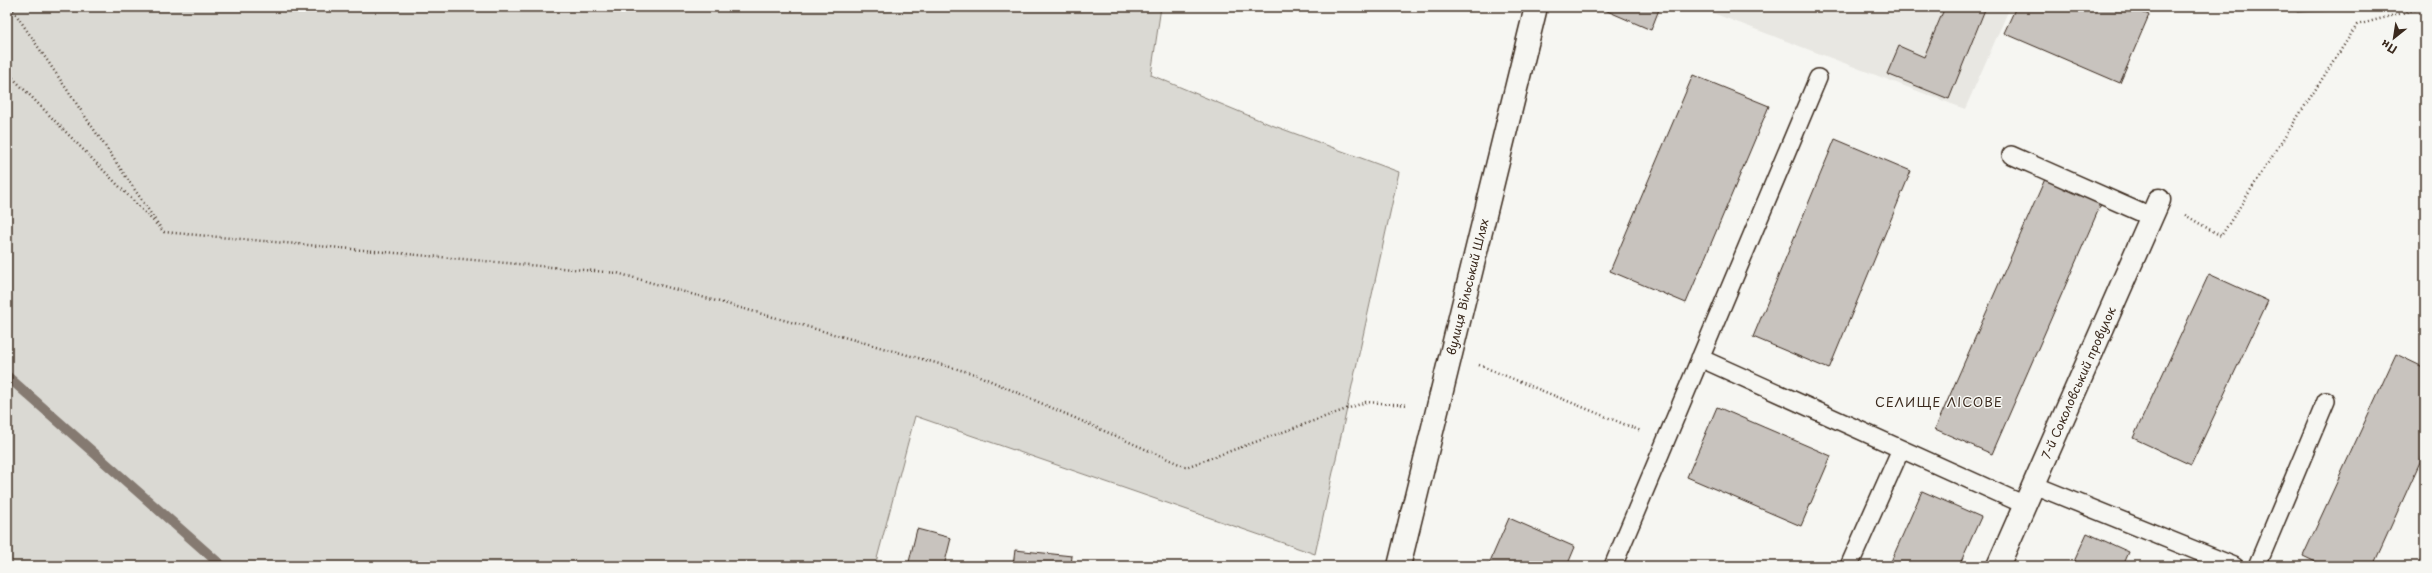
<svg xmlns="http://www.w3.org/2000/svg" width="2432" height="573" font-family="'Playpen Sans',sans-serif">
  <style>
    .built { fill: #e8e7e2 }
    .green { fill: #dad9d3; stroke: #8a8278 }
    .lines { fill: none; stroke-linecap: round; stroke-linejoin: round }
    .stream { stroke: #857a71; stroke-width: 10 }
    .building { fill: #c8c3be; stroke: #3b2a1e }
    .lane-casing { stroke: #3b2a1e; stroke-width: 20 }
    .street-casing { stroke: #3b2a1e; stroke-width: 25 }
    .secondary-casing { stroke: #3b2a1e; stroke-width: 25 }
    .path { stroke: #3b2a1e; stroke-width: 2.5; stroke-dasharray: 1 3; stroke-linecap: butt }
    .lane { stroke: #f6f6f2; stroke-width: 17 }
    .street { stroke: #f6f6f2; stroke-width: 22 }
    .secondary { stroke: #f6f6f2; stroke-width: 22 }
    .labels { text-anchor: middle; stroke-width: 3; stroke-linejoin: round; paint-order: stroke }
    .street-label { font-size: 12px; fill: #3b2a1e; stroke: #f6f6f2 }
    .neighbourhood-label { font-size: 13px; letter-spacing: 1px; fill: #3b2a1e; stroke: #f6f6f2 }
  </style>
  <rect width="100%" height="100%" fill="#f6f6f2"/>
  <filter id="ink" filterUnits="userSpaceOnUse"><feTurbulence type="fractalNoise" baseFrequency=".025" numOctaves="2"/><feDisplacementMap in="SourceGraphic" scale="8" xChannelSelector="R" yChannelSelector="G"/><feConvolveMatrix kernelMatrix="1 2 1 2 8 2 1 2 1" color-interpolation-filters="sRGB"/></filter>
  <g filter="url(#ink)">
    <path class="built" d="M1697 7H2010L1965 109Z"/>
    <path class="green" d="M7 7H1161L1151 75 1269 124 1399 172 1315 554 915 416 875 566H7Z
      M2292 7H2340V10L2297 12Z
      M2425 549V566H2418Z"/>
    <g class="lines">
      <path class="stream" d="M7 376 222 566"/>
    </g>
    <path class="building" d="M1598 7H1660L1651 30Z
      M1945 7H1986L1949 99 1887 74 1899 46 1924 57Z
      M2016 7H2129L2149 15 2120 83 2004 33Z
      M1693 75 1769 106 1686 303 1610 271Z
      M1835 139 1911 171 1829 369 1753 337Z
      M2045 179 2101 204 1992 454 1935 429Z
      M2209 274 2268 301 2191 465 2133 438Z
      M2396 354 2425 368V451L2373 566H2324L2303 556Z
      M1717 407 1831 456 1801 526 1687 477Z
      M1922 491 1981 517 1959 566H1889Z
      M1509 518 1575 547 1567 566H1488Z
      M917 529 951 538 944 566H908Z
      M2087 533 2129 552 2123 566H2072Z
      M1015 550 1072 556 1071 566H1013Z"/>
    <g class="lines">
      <g class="lane-casing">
        <path id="lane" d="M2011 155 2151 217
          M1700 358 2025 505
          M2034 485 2234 566
          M1613 566 1818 78
          M1849 566 1901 449
          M2257 566 2326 401"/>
      </g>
      <g class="street-casing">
        <path id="street" d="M1998 566 2159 200"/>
      </g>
      <g class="secondary-casing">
        <path id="secondary" d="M1399 566 1536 7"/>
      </g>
      <path class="path" d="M11 7 160 227
        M7 72 164 232 617 273 975 374 1186 467 1366 402 1408 405
        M2185 215 2221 236 2357 25 2425 7
        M1479 365 1641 431"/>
      <use href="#lane" class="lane"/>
      <use href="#street" class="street"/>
      <use href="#secondary" class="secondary"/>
    </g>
  </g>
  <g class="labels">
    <g class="street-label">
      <text transform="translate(1468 287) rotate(-76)" y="4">вулиця Вільський Шлях</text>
      <text transform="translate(2079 383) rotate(-66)" y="4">7-й Соколовський провулок</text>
    </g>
    <g class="neighbourhood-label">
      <text x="1939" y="407">СЕЛИЩЕ ЛІСОВЕ</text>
    </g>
  </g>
  <rect width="2432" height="573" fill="none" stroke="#f6f6f2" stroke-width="24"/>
  <rect x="12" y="12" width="2408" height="549" fill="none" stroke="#3b2a1e" stroke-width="1.5" filter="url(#ink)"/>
  <g transform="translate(2394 38) rotate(210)" stroke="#f6f6f2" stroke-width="3" paint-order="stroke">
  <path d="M0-3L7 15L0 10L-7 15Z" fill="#3b2a1e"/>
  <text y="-6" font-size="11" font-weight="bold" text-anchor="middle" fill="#3b2a1e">Пн</text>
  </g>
</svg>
